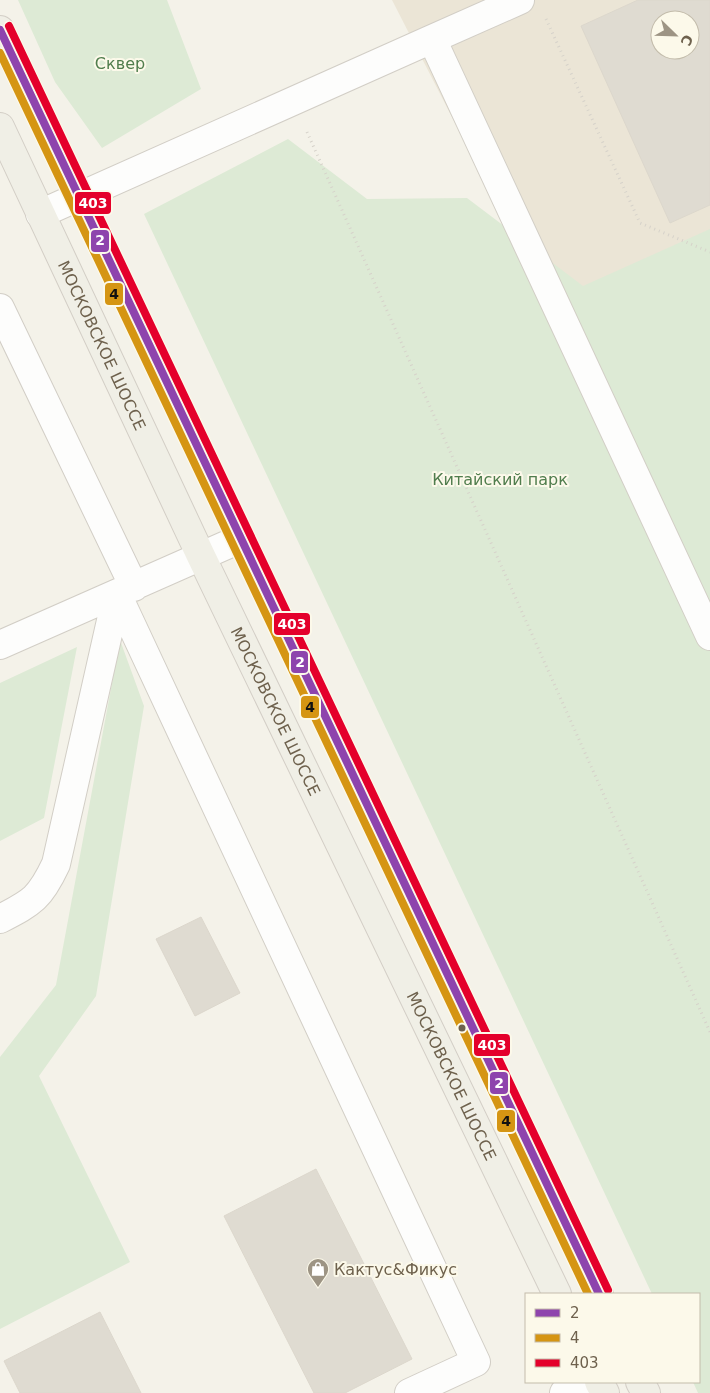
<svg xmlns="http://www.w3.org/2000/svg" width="710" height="1393" font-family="'DejaVu Sans',sans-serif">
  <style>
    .residential { fill: #ebe5d6; fill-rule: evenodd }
    .green { fill: #ddead5 }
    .building { fill: #dfdbd1; stroke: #dcd7cc; fill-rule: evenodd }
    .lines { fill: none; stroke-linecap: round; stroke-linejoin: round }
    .minor-casing { stroke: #d2cec6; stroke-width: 30 }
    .major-casing { stroke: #d3cec6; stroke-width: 30 }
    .path { stroke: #d6d2ca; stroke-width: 3; stroke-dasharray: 1 4; stroke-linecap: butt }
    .minor { stroke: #fdfdfc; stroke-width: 28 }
    .major { stroke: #f0efe6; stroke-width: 28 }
    .bus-1-casing { stroke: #fcf9ea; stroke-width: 11 }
    .bus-2-casing { stroke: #fcf9ea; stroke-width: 11 }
    .bus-3-casing { stroke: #fcf9ea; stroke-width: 11 }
    .bus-1 { stroke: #8e44ad; stroke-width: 8 }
    .bus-2 { stroke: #d59513; stroke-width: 8 }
    .bus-3 { stroke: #e4002b; stroke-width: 8 }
    .bus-dot { fill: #6e614d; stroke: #fcf9ea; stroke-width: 2 }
    .labels { text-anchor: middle; stroke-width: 4; stroke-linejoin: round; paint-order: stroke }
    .park-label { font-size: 16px; fill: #507d4d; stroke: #fcf9ea }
    .street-label { font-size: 16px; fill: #6e614d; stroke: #fcf9ea }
    .poi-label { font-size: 16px; fill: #6e614d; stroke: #fcf9ea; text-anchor: start }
    .line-badge { stroke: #fcf9ea; stroke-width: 2 }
    .badge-label { font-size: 14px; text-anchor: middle; font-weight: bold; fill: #fff }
    .pale-badge-label { font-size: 14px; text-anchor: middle; font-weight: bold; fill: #111 }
  </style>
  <rect width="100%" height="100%" fill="#f4f2e9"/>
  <path class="residential" d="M392 0H710V621ZM660 20H690V50H660Z"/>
  <path class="green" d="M18 0H167L201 89 102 148 55 82Z
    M288 139 367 199 467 198 583 286 710 229V1393H698L693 1382H699V1294H652L144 214Z
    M120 640 144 706 96 996 39 1076 130 1262 0 1329V1057L56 985Z
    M77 647 44 818 0 841V683Z"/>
  <path class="building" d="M638 0H710V205L670 223 581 26ZM660 20H690V50H660Z
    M201 917 240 993 195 1016 156 939Z
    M316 1169 412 1359 345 1393H314L224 1216Z
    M100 1312 141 1393H20L4 1361Z"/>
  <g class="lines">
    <g class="minor-casing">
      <path id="minor" d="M432 39 520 0
        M40 214 432 39 710 636
        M0 308 134 587
        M117 594 476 1362 409 1393
        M0 645 240 539
        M0 919C33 902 40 898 56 864L117 594
        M564 1393 586 1382"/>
    </g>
    <g class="major-casing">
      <g id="major">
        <path d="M0 30 599 1294"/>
        <path id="s1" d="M0 127 201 556 557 1294"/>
        <path d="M599 1382 605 1393"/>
        <path d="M640 1382 646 1393"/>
      </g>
    </g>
    <path class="path" d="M546 19 640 223 710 252
      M307 132 710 1032"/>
    <use href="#minor" class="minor"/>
    <use href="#major" class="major"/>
    <g class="bus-1-casing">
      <path id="bus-1" d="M0 30 599 1294"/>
    </g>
    <g class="bus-2-casing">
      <path id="bus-2" d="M0 53 588 1294"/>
    </g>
    <g class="bus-3-casing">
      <path id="bus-3" d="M9 26 608 1290"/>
    </g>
    <use href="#bus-1" class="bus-1"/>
    <use href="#bus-2" class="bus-2"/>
    <use href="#bus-3" class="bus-3"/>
  </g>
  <defs>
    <g id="shop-pin" transform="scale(1.125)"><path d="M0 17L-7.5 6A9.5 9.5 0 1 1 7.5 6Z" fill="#9d9484" stroke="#fcf9ea"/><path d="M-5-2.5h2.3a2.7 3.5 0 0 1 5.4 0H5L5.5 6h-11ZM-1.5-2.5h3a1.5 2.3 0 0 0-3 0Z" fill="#fff"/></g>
  </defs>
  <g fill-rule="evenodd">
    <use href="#shop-pin" x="318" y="1269"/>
  </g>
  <circle class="bus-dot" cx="462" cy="1028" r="4.5"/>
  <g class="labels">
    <g class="park-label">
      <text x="120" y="69">Сквер</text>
      <text x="500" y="485">Китайский парк</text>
    </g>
    <g class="street-label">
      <text dy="6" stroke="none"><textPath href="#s1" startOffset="241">МОСКОВСКОЕ ШОССЕ</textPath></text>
      <text dy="6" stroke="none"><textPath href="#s1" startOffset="646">МОСКОВСКОЕ ШОССЕ</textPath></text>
      <text dy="6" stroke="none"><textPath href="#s1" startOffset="1051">МОСКОВСКОЕ ШОССЕ</textPath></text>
    </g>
    <g class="poi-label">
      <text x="334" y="1275">Кактус&amp;Фикус</text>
    </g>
  </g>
  <g class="line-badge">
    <rect x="74" y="191" width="38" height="24" rx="5" fill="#e4002b"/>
    <rect x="90" y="229" width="20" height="24" rx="5" fill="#8e44ad"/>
    <rect x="104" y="282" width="20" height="24" rx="5" fill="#d59513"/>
    <rect x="273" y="612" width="38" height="24" rx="5" fill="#e4002b"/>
    <rect x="290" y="650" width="19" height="24" rx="5" fill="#8e44ad"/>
    <rect x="300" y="695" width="20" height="24" rx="5" fill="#d59513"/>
    <rect x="473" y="1033" width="38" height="24" rx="5" fill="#e4002b"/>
    <rect x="489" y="1071" width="20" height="24" rx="5" fill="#8e44ad"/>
    <rect x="496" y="1109" width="20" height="24" rx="5" fill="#d59513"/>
  </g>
  <g class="badge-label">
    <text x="93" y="208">403</text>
    <text x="100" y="245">2</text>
    <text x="292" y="629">403</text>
    <text x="300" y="667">2</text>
    <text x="492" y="1050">403</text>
    <text x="499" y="1088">2</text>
  </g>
  <g class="pale-badge-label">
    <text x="114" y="299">4</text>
    <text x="310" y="712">4</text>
    <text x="506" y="1126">4</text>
  </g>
  <rect x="525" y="1293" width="175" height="90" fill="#fcf9ea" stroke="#c3bcab"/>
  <rect x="535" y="1309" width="25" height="8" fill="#8e44ad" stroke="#c3bcab"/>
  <text x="570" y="1318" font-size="15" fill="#6e614d">2</text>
  <rect x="535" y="1334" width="25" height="8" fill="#d59513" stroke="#c3bcab"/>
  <text x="570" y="1343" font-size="15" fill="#6e614d">4</text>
  <rect x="535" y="1359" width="25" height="8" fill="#e4002b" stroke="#c3bcab"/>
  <text x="570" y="1368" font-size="15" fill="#6e614d">403</text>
  <g transform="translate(675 35) rotate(113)"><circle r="24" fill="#fcf9ea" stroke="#c3bcab"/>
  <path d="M0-4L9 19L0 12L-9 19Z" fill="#9d9484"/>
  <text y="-8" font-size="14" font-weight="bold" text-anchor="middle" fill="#6e614d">С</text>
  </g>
</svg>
